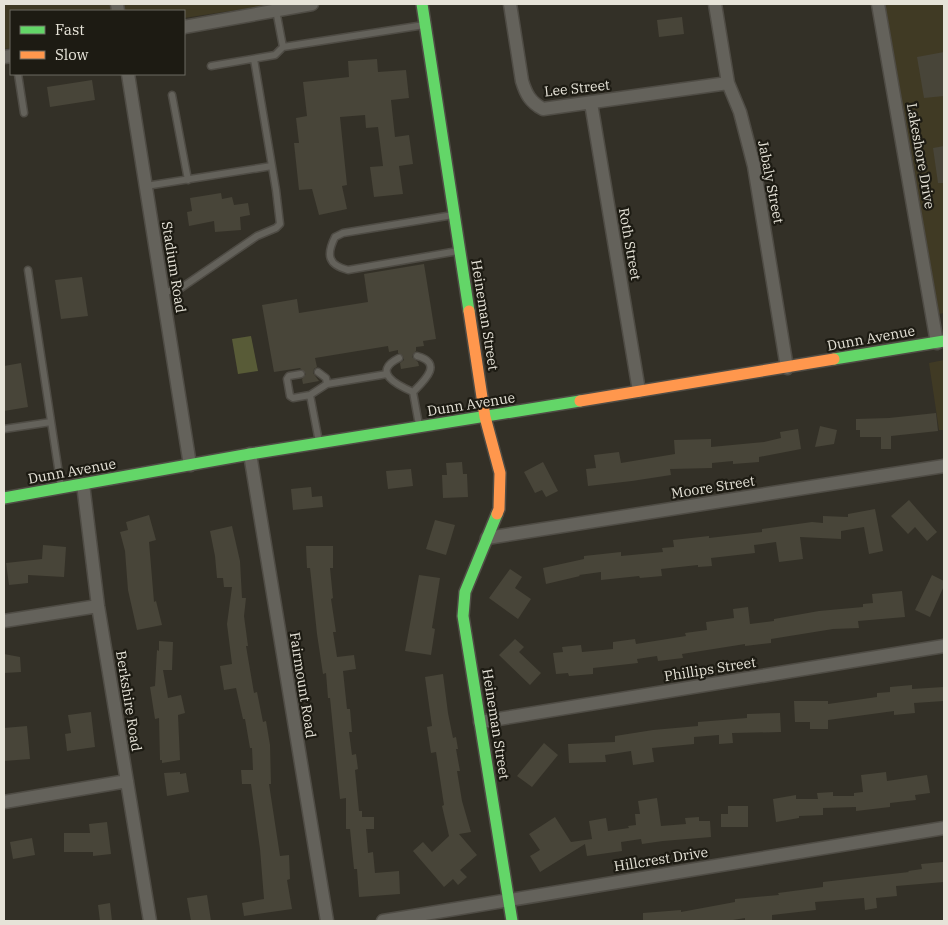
<svg xmlns="http://www.w3.org/2000/svg" width="948" height="925" font-family="'IBM Plex Serif',serif">
  <style>
    .built { fill: #403a24 }
    .green { fill: #585b37 }
    .building { fill: #484539 }
    .lines { fill: none; stroke-linecap: round; stroke-linejoin: round }
    .lane-casing { stroke: #4f4c45; stroke-width: 9 }
    .street-casing { stroke: #4f4c45; stroke-width: 15 }
    .fast-casing { stroke: #4f4c45; stroke-width: 14 }
    .slow-casing { stroke: #4f4c45; stroke-width: 14 }
    .lane { stroke: #64625b; stroke-width: 6 }
    .street { stroke: #64625b; stroke-width: 12 }
    .fast { stroke: #63d668; stroke-width: 11 }
    .slow { stroke: #ff974d; stroke-width: 11 }
    .labels { text-anchor: middle; stroke-width: 4.5; stroke-linejoin: round; paint-order: stroke }
    .street-label { font-size: 14px; fill: #e6e3d8; stroke: #1d1b13 }
  </style>
  <rect width="100%" height="100%" fill="#333027"/>
  <path class="built" d="M4 4H276L184 18V11H11V48L4 49Z
    M885 4H944V313L939 314Z
    M944 360V430H939L929 363Z"/>
  <path class="green" d="M251 336 258 371 238 374 232 339Z"/>
  <path class="building" d="M682 17 684 34 659 37 657 20Z
    M944 52V96L924 98 917 57Z
    M377 59 378 72 406 70 409 98 391 100 395 137 409 135 413 164 399 166 403 194 374 197 370 167 383 166 378 127 366 128 365 115 340 117 347 185 342 186 347 209 319 215 312 189 299 190 294 143H299L296 118 307 116 303 82 349 77 348 61Z
    M92 80 95 100 50 107 47 87Z
    M944 146V183H938L933 148Z
    M221 193 222 199 232 197 234 205 248 203 250 215 240 217 241 230 215 232 214 221 189 226 187 212 192 211 190 198Z
    M424 264 436 339 423 341 424 346 416 347V351L413 354 412 357 418 362 419 366 401 369 400 363 404 360 403 356 398 353V350L389 352 388 346 315 358 317 367 314 369 313 373 319 381 303 384 302 379 306 374 300 368 274 372 262 305 297 299 299 313 368 302 364 274Z
    M82 277 88 316 61 319 55 280Z
    M21 363 28 407 4 411V366Z
    M936 413 938 431 891 436V449H881V437H860V430H856V419L889 418Z
    M820 426 837 430 834 444 815 447Z
    M798 429 801 449 759 457V462L733 464V461L712 463V468L670 469 671 475 632 481 588 486 586 469 596 468 594 455 619 452 621 463 675 454 674 440 711 439V447L764 442 781 438 780 432Z
    M462 462 463 474H467L468 497 443 498 442 475H447L446 463Z
    M543 462 558 491 546 497 542 490 535 493 524 472Z
    M411 469 413 486 388 489 386 471Z
    M311 487 312 497 322 496 323 507 293 510 291 489Z
    M909 500 937 532 927 541 915 527 908 534 891 516Z
    M875 509 883 551 869 554 864 527 841 531V539L800 537 803 559 779 562 776 542 754 545 755 553 711 558 712 566 698 567V565L661 569 662 576 640 578 639 576 601 580V572L579 575 580 576 546 584 543 568 584 559V556L621 552V556L663 552 662 548 674 547 673 540 709 536V538L762 532V529L812 522 823 523V516L848 517V514Z
    M149 515 156 540 149 542 154 602 156 601 162 625 137 630 128 590 125 551 120 532 128 530 126 522Z
    M435 520 455 525 446 555 426 549Z
    M232 526 240 561 242 598H246L244 616 248 646H246L254 693 257 692 263 722 266 721 270 745 271 784H269L280 856 289 855 290 879 287 880 292 909 244 916 242 903 264 899 260 849 251 784H242L241 770H253L252 748H250L245 719H243L236 688 224 690 220 666 232 664 227 624 232 587H224L223 578H217L215 556 210 531Z
    M43 545 66 547 64 577 28 575V583L9 585 6 563 42 559Z
    M306 546H333V568H330L333 598 331 599 336 632H333L337 657 354 655 356 669 343 671 347 709H350L352 732H349L352 755 356 754 358 769 355 770 359 811H362V817H374V829H366L368 853 373 852 375 873 399 871 400 894 359 897 357 869H354L350 829H346V798L340 799 330 698H328L326 673 323 674 317 634 310 568H307Z
    M510 569 522 577 515 588 531 599 518 619 489 598Z
    M419 575 440 578 432 628 435 629 431 655 405 651Z
    M932 575 944 581V586L930 617 915 610Z
    M902 591 905 617 858 621 859 628 833 629 771 639V643L745 646V644L682 654 683 658 658 661 657 656 637 659 638 663 593 668V674L569 676 568 673 556 674 553 653 563 652 562 647 581 645 582 652 613 649V642L635 639 636 644 686 636 685 633 707 630 706 622 734 618 733 609 748 607 750 624 774 621V619L819 611 863 607V604L873 603 872 594Z
    M515 639 524 647 519 652 541 673 530 685 499 655Z
    M159 641 173 642 172 670H163L168 698 181 695 185 713 178 715 180 760 162 763V760H160L159 718 155 719 150 687 155 686 157 650 159 651Z
    M4 654 20 657 21 672 4 673Z
    M443 674 448 713 453 738 456 737 458 749H456L460 771H457L462 801 471 832 459 834 477 855 460 870 467 877 458 885 453 879 444 887 413 851 423 842 432 852 449 836 442 806 444 805 436 752 431 753 427 727 432 726 425 677Z
    M912 685V689L944 687V701L914 703 915 713 894 715V711L828 720V729H810V722H795L794 701H828V704L877 697V693L890 692V687Z
    M91 712 95 747 67 751 65 734 71 733 68 715Z
    M780 713 781 732 732 733 733 743 719 744V735L694 737V744L652 748 654 762 633 765 631 751 605 755 606 762 569 763 568 744 615 742V736L653 730 698 726V722L747 718V714Z
    M27 726 30 759 4 761V728Z
    M544 743 558 755 532 787 517 776Z
    M180 772V774L186 773 189 792 167 796 164 773Z
    M886 772 887 781 927 775 930 793 915 795 916 800 890 803V807L856 811V807L823 808V815L799 816V818L776 822 773 799 796 795V799H818L817 793 833 792V796H854V793L863 792 861 775Z
    M657 798 661 826 686 824 685 818 699 817V821H710L711 837 663 841 642 844 641 839 621 842 622 851 587 856 585 844 540 872 530 856 540 850 529 834 555 817 571 842 592 839 589 821 606 818 608 831 629 828 628 826 636 825 635 814H640L638 801Z
    M728 806H748V827H721V814H728Z
    M107 822 111 854 93 856V852H64V833H90L89 824Z
    M32 838 35 855 13 859 10 842Z
    M943 862 944 882 896 886 897 896 876 898 877 908 865 910 864 898 815 902 816 910 772 915V921H745V918L727 921H643V913L681 910V912L735 902V899L779 895 778 893 823 887V882L909 872 908 871 922 869 921 864Z
    M207 895 211 921H191L187 898Z
    M110 903 112 921H100L98 905Z"/>
  <g class="lines">
    <g class="lane-casing">
      <path id="lane" d="M276 10 283 47 424 25
        M211 66 275 55 283 47
        M18 74 24 113
        M172 95 188 180
        M146 186 272 166
        M453 215 343 233 335 237C326 255 328 265 348 270L458 251
        M28 270 61 487
        M162 292 178 290 257 236 276 228 280 224 276 190 254 59
        M399 358C371 372 397 385 413 392
        M318 372 326 378 327 384
        M301 374 289 376 287 379 290 396 293 398 310 395
        M413 392C424 381 444 363 417 356
        M413 392 419 425
        M4 429 51 422
        M319 442 310 395 327 384 387 374"/>
    </g>
    <g class="street-casing">
      <path id="street" d="M117 4 118 11
        M510 4 522 81C526 94 530 102 543 109L728 83
        M715 4 728 83 740 112 754 166 787 368
        M878 4 937 343
        M184 27 312 4
        M4 57 11 56
        M128 74 190 465
        M591 103 639 391
        M250 454 327 921
        M83 484 98 606 150 921
        M487 538 944 466
        M4 621 98 606
        M480 722 944 646
        M4 802 127 781
        M383 921 944 828"/>
    </g>
    <g class="fast-casing">
      <path id="fast" d="M422 4 469 311
        M834 359 944 341
        M4 498 250 454 580 401
        M497 514 465 592 463 616 512 921"/>
    </g>
    <g class="slow-casing">
      <path id="slow" d="M469 311 485 417 500 473 499 509 497 514
        M580 401 834 359"/>
    </g>
    <use href="#lane" class="lane"/>
    <use href="#street" class="street"/>
    <use href="#fast" class="fast"/>
    <use href="#slow" class="slow"/>
  </g>
  <g class="labels">
    <g class="street-label">
      <text transform="translate(577 88) rotate(-6)" y="5">Lee Street</text>
      <text transform="translate(921 156) rotate(80)" y="5">Lakeshore Drive</text>
      <text transform="translate(771 182) rotate(79)" y="5">Jabaly Street</text>
      <text transform="translate(630 244) rotate(80)" y="5">Roth Street</text>
      <text transform="translate(174 267) rotate(81)" y="5">Stadium Road</text>
      <text transform="translate(485 315) rotate(81)" y="5">Heineman Street</text>
      <text transform="translate(871 338) rotate(-10)" y="5">Dunn Avenue</text>
      <text transform="translate(471 404) rotate(-9)" y="5">Dunn Avenue</text>
      <text transform="translate(72 471) rotate(-10)" y="5">Dunn Avenue</text>
      <text transform="translate(713 487) rotate(-9)" y="5">Moore Street</text>
      <text transform="translate(710 669) rotate(-9)" y="5">Phillips Street</text>
      <text transform="translate(303 685) rotate(81)" y="5">Fairmount Road</text>
      <text transform="translate(129 701) rotate(81)" y="5">Berkshire Road</text>
      <text transform="translate(496 724) rotate(81)" y="5">Heineman Street</text>
      <text transform="translate(661 859) rotate(-9)" y="5">Hillcrest Drive</text>
    </g>
  </g>
  <rect width="948" height="925" fill="none" stroke="#e6e3d8" stroke-width="10"/>
  <rect x="10" y="10" width="175" height="65" fill="#1d1b13" stroke="#6d6b62"/>
  <rect x="20" y="26" width="25" height="8" fill="#63d668" stroke="#6d6b62"/>
  <text x="55" y="35" font-size="15" fill="#e6e3d8">Fast</text>
  <rect x="20" y="51" width="25" height="8" fill="#ff974d" stroke="#6d6b62"/>
  <text x="55" y="60" font-size="15" fill="#e6e3d8">Slow</text>
</svg>
